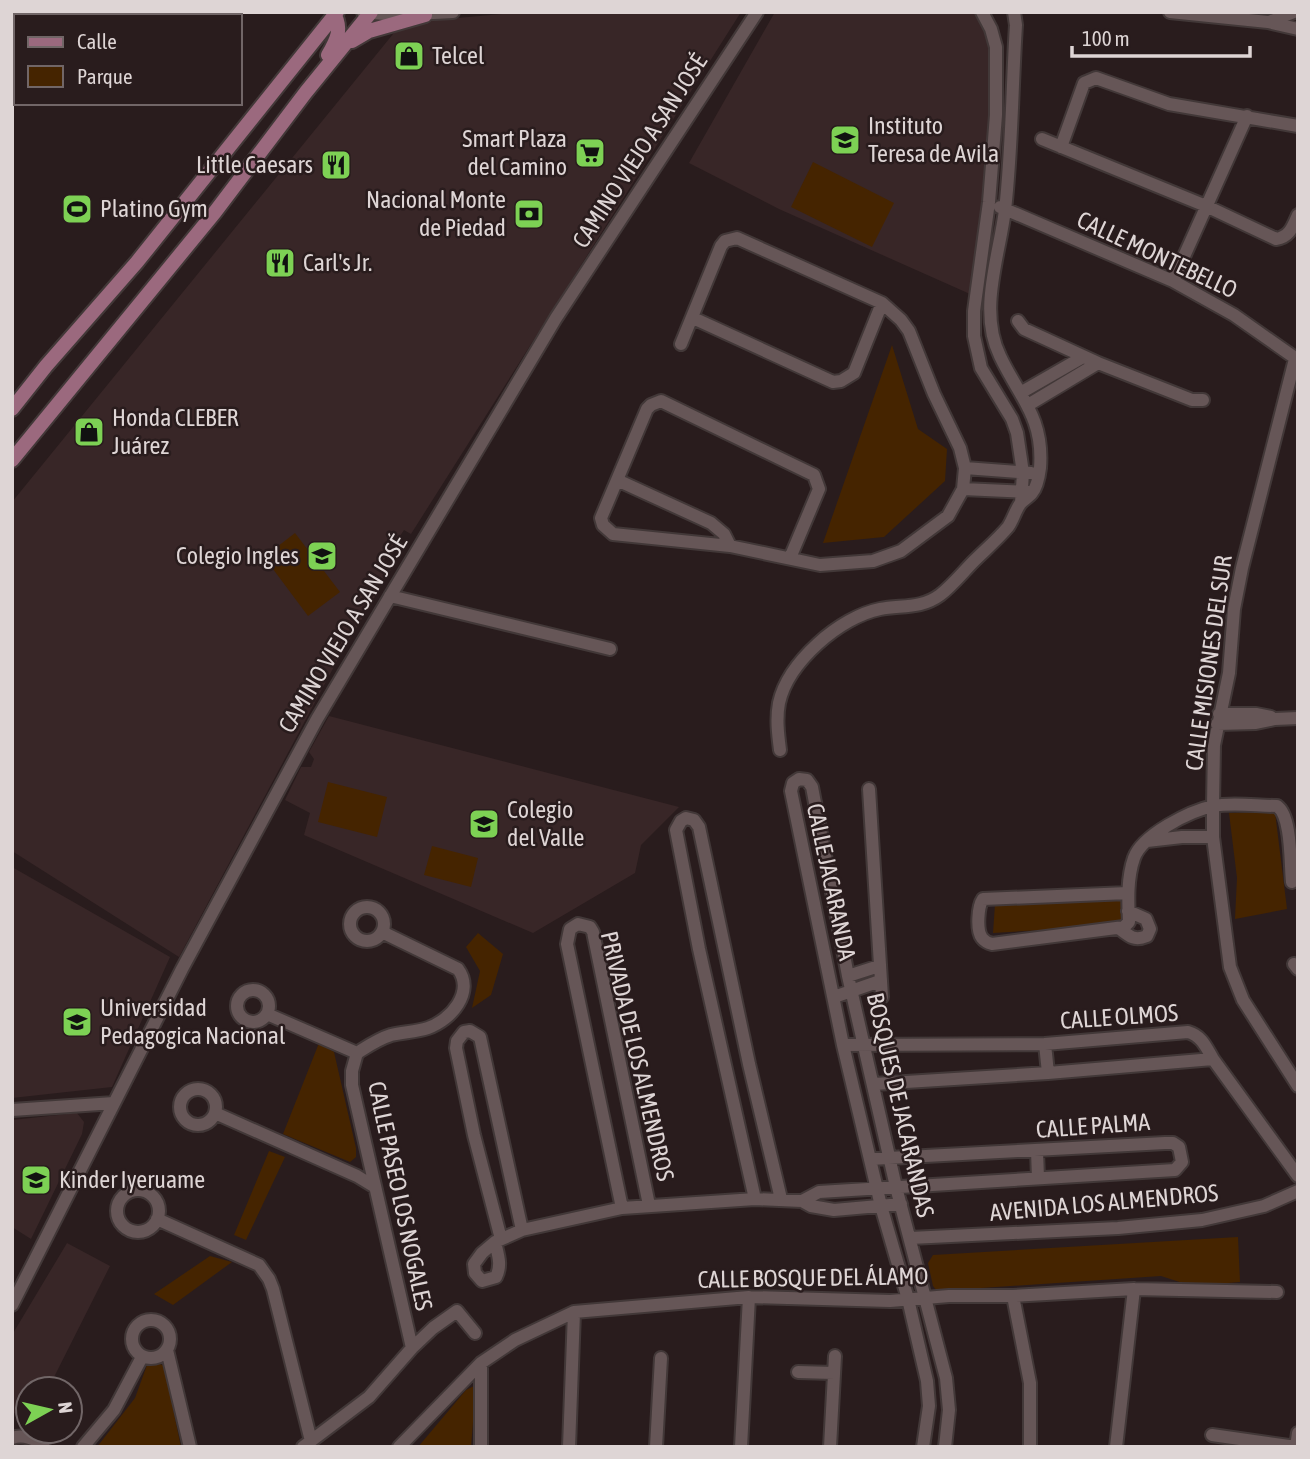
<svg xmlns="http://www.w3.org/2000/svg" width="1310" height="1459" font-family="'Asap Condensed',sans-serif">
  <style>
    .built { fill: #382627 }
    .green { fill: #452400 }
    .lines { fill: none; stroke-linecap: round; stroke-linejoin: round }
    .minor-casing { stroke: #423838; stroke-width: 16 }
    .major-casing { stroke: #423838; stroke-width: 18 }
    .minor { stroke: #665657; stroke-width: 12 }
    .major { stroke: #9b697e; stroke-width: 14 }
    .labels { text-anchor: middle; stroke-width: 5; stroke-linejoin: round; paint-order: stroke }
    .poi-label { font-size: 24px; fill: #ded5d5; stroke: #291c1d; text-anchor: start }
    .street-label { font-size: 24px; fill: #ded5d5; stroke: #291c1d }
  </style>
  <rect width="100%" height="100%" fill="#291c1d"/>
  <path class="built" d="M524 12H741L411 534 404 530 384 560 393 566 337 661 179 957 12 851V502L402 23Z
    M775 12H973L983 22 993 63 982 213 970 294 779 209 689 163Z
    M329 716 552 774 679 807 641 845 635 873 533 933 304 835 310 813 285 800 301 767H311L314 759 309 752Z
    M12 867 170 957 112 1087 12 1098Z
    M77 1113 84 1122 82 1134 31 1239 12 1227V1120Z
    M67 1243 110 1266 48 1389H28V1420L12 1412V1335Z"/>
  <path class="green" d="M813 162 894 203 872 247 791 207Z
    M892 345 918 429 947 449 945 481 884 537 823 543Z
    M295 533 340 592 308 616 264 557Z
    M328 782 387 797 377 837 318 822Z
    M1275 812 1287 909 1235 919 1237 878 1229 813Z
    M432 846 478 858 471 887 424 875Z
    M1124 899 1126 925 993 933 995 904Z
    M478 933 503 954 491 995 472 1008 480 971 466 947Z
    M319 1043 334 1052 356 1148V1157L350 1162 283 1134Z
    M269 1151 285 1157 246 1240 234 1235Z
    M1238 1237 1240 1282 1192 1286 1161 1276 937 1291 933 1286 928 1263 933 1255Z
    M210 1256 232 1262 173 1305 154 1294Z
    M156 1362 164 1366 181 1447H97L135 1398 147 1365Z
    M476 1385 471 1447H418L466 1390Z"/>
  <g class="lines">
    <g class="minor-casing">
      <path id="minor" d="M363 12 395 15 453 12
        M982 12 991 29 996 47V115L989 202 974 311V336L981 368 1012 419 1017 433 1023 473 1021 503
        M1170 12 1268 22 1298 29
        M105 16 156 12
        M12 22H16
        M1269 22 1294 12
        M1042 139 1206 206 1276 239C1290 237 1293 226 1298 215
        M1061 147 1084 83 1096 78 1169 104 1298 126
        M1000 207 1173 281 1234 315 1298 360
        M1173 281 1247 116
        M693 318 833 382 841 381 854 373 882 303
        M1018 321 1024 329 1098 363 1192 400H1203
        M681 344 721 246 725 241 737 238 882 303 901 320 909 331 934 394 960 448 965 468 963 489 948 516 901 551 873 561 820 565 730 546 613 534 603 525 601 518 647 409 651 405 661 401 814 475 819 489 790 558
        M1295 359 1242 568 1234 609 1229 673 1214 745 1213 806V837L1230 967 1243 1000 1298 1086
        M1022 392 1083 357
        M1028 405 1098 363
        M965 468 1031 473
        M617 480 711 523 724 534 730 546
        M963 489 1029 492
        M390 596 610 649
        M1219 714H1256L1271 717
        M1217 724 1256 723 1275 719 1298 718
        M780 750C778 734 776 719 779 703 788 662 840 617 880 609 902 605 921 609 940 595 953 585 963 572 974 561 985 550 998 539 1008 527 1013 520 1015 511 1020 504 1023 500 1029 497 1032 493 1037 487 1039 476 1040 468 1044 417 1019 397 1000 356 978 311 999 257 1005 210 1012 149 1012 86 1016 25L1014 12
        M869 789 882 997
        M1147 841 1182 837H1213
        M1128 893 983 899C978 906 976 930 982 938 985 942 988 943 992 944L1124 927 1129 922C1128 901 1127 878 1134 858 1142 835 1190 811 1213 806 1233 802 1257 806 1277 806 1292 816 1290 864 1292 882
        M350 924a17 17 0 1 1 34 0a17 17 0 1 1-34 0Z
        M1120 929C1130 937 1135 941 1147 936L1150 929 1146 919 1128 911
        M1294 964 1298 969
        M848 976 879 966
        M237 1006a16 16 0 1 1 32 0a16 16 0 1 1-32 0Z
        M834 997 880 981
        M267 1014 357 1053
        M1045 1044 1048 1073
        M843 1045 1045 1044 1188 1032C1202 1036 1206 1047 1213 1059L1298 1176
        M357 1053 352 1071V1085L412 1348
        M357 1053C368 1046 378 1039 391 1035 403 1032 416 1032 428 1028 451 1020 475 992 458 969L382 932
        M874 1084 1048 1073 1213 1059
        M180 1107a18 18 0 1 1 36 0a18 18 0 1 1-36 0Z
        M12 1110 114 1103
        M215 1113 357 1176 375 1187
        M1037 1151 1038 1178
        M117 1211a21 21 0 1 1 42 0a21 21 0 1 1-42 0Z
        M755 1199 699 949 676 830 681 821 686 818 694 820 699 827 749 1064 781 1199
        M802 1201 819 1192 1175 1170 1182 1162 1179 1147 1173 1143H1165L870 1159
        M622 1208 567 944 570 929 578 924 590 927 593 932 649 1205
        M157 1219 259 1265 269 1279 273 1289 311 1441
        M910 1238 1118 1228 1202 1220 1264 1206 1298 1191
        M501 1239 474 1135 456 1048 457 1041 464 1032 470 1031 480 1037 522 1230
        M495 1242C498 1255 502 1265 496 1277L482 1281 475 1273 474 1264 482 1253 495 1242 522 1230 622 1208 755 1199 802 1201 811 1206 834 1210 901 1204
        M1013 1296 1030 1383V1447
        M12 1305 182 969 317 719 556 318 757 12
        M132 1339a19 19 0 1 1 38 0a19 19 0 1 1-38 0Z
        M167 1350 190 1447
        M798 1372 834 1373
        M1212 1435 1296 1447 1298 1433
        M12 1438C23 1434 37 1439 44 1447
        M83 1447 114 1410 142 1357
        M303 1447 369 1397 412 1348 433 1328 457 1311 475 1333
        M399 1447 481 1363 515 1340 574 1312 749 1297 890 1301 949 1296H1013L1134 1289 1277 1292
        M481 1447V1363
        M569 1447 574 1312
        M656 1447 661 1358
        M741 1447 749 1297
        M830 1447 835 1356
        M923 1447 929 1406 927 1381 908 1299 881 1206 843 1045 791 791 793 783 799 779 807 780 812 787 848 976 896 1187 946 1378 949 1410 945 1447
        M1116 1447 1134 1289"/>
    </g>
    <g class="major-casing">
      <path id="major" d="M352 41 369 31 425 15
        M328 55C337 40 343 28 333 12
        M12 409 46 366 137 262 337 12
        M12 460 215 212 306 92 371 12"/>
    </g>
    <use href="#minor" class="minor"/>
    <use href="#major" class="major"/>
  </g>
  <defs>
    <g id="shop-square" transform="scale(1.575)"><rect x="-9" y="-9" width="18" height="18" rx="4" fill="#7dd154" stroke="#291c1d"/><path d="M-5-2.5h2.3a2.7 3.5 0 0 1 5.4 0H5L5.5 6h-11ZM-1.5-2.5h3a1.5 2.3 0 0 0-3 0Z" fill="#111"/></g>
    <g id="school-square" transform="scale(1.575)"><rect x="-9" y="-9" width="18" height="18" rx="4" fill="#7dd154" stroke="#291c1d"/><path d="M0-5L7-2L0 1L-7-2ZM-4 1L0 2.5L4 1V4Q0 6-4 4Z" fill="#111"/></g>
    <g id="supermarket-square" transform="scale(1.575)"><rect x="-9" y="-9" width="18" height="18" rx="4" fill="#7dd154" stroke="#291c1d"/><path d="M-6-5.5h2.5l.6 2H6L4.5 2H-2.5L-4.4-4H-6ZM-1.5 3.2a1.3 1.3 0 1 0 .1 0ZM3 3.2a1.3 1.3 0 1 0 .1 0Z" fill="#111"/></g>
    <g id="restaurant-square" transform="scale(1.575)"><rect x="-9" y="-9" width="18" height="18" rx="4" fill="#7dd154" stroke="#291c1d"/><path d="M-5-6h1v4h1v-4h1v4h1v-4h1v5L-1.5 .5V6h-2V.5L-5-1ZM5-6V6H3V1.5H1.5Q1.5-4 5-6Z" fill="#111"/></g>
    <g id="stadium-square" transform="scale(1.575)"><rect x="-9" y="-9" width="18" height="18" rx="4" fill="#7dd154" stroke="#291c1d"/><path d="M0-5a6.5 5 0 1 0 0 10a6.5 5 0 1 0 0-10ZM-3.5-1.8h7v3.6h-7Z" fill="#111"/></g>
    <g id="bank-square" transform="scale(1.575)"><rect x="-9" y="-9" width="18" height="18" rx="4" fill="#7dd154" stroke="#291c1d"/><path d="M-6-4H6V4H-6ZM0-2.3a2.3 2.3 0 1 0 0 4.6a2.3 2.3 0 1 0 0-4.6Z" fill="#111"/></g>
    <g id="university-square" transform="scale(1.575)"><rect x="-9" y="-9" width="18" height="18" rx="4" fill="#7dd154" stroke="#291c1d"/><path d="M0-5L7-2L0 1L-7-2ZM-4 1L0 2.5L4 1V4Q0 6-4 4Z" fill="#111"/></g>
  </defs>
  <g fill-rule="evenodd">
    <use href="#shop-square" x="409" y="56"/>
    <use href="#school-square" x="845" y="140"/>
    <use href="#supermarket-square" x="590" y="153"/>
    <use href="#restaurant-square" x="336" y="165"/>
    <use href="#stadium-square" x="77" y="209"/>
    <use href="#bank-square" x="529" y="214"/>
    <use href="#restaurant-square" x="280" y="263"/>
    <use href="#shop-square" x="89" y="432"/>
    <use href="#school-square" x="322" y="556"/>
    <use href="#school-square" x="484" y="824"/>
    <use href="#university-square" x="77" y="1022"/>
    <use href="#school-square" x="36" y="1180"/>
  </g>
  <g class="labels">
    <g class="poi-label">
      <text x="432" y="64">Telcel</text>
      <text x="868" y="134">Instituto<tspan x="868" dy="28">Teresa de Avila</tspan></text>
      <text x="567" y="147" text-anchor="end">Smart Plaza<tspan x="567" dy="28">del Camino</tspan></text>
      <text x="313" y="173" text-anchor="end">Little Caesars</text>
      <text x="506" y="208" text-anchor="end">Nacional Monte<tspan x="506" dy="28">de Piedad</tspan></text>
      <text x="100" y="217">Platino Gym</text>
      <text x="303" y="271">Carl's Jr.</text>
      <text x="112" y="426">Honda CLEBER<tspan x="112" dy="28">Juárez</tspan></text>
      <text x="299" y="564" text-anchor="end">Colegio Ingles</text>
      <text x="507" y="818">Colegio<tspan x="507" dy="28">del Valle</tspan></text>
      <text x="100" y="1016">Universidad<tspan x="100" dy="28">Pedagogica Nacional</tspan></text>
      <text x="59" y="1188">Kinder Iyeruame</text>
    </g>
    <g class="street-label">
      <text transform="translate(640 151) rotate(-57)" y="8">CAMINO VIEJO A SAN JOSÉ</text>
      <text transform="translate(1157 255) rotate(25)" y="8">CALLE MONTEBELLO</text>
      <text transform="translate(343 634) rotate(-59)" y="8">CAMINO VIEJO A SAN JOSÉ</text>
      <text transform="translate(1209 663) rotate(-82)" y="8">CALLE MISIONES DEL SUR</text>
      <text transform="translate(831 882) rotate(78)" y="8">CALLE JACARANDA</text>
      <text transform="translate(1119 1017) rotate(-4)" y="8">CALLE OLMOS</text>
      <text transform="translate(637 1056) rotate(77)" y="8">PRIVADA DE LOS ALMENDROS</text>
      <text transform="translate(900 1105) rotate(77)" y="8">BOSQUES DE JACARANDAS</text>
      <text transform="translate(1093 1126) rotate(-4)" y="8">CALLE PALMA</text>
      <text transform="translate(400 1196) rotate(78)" y="8">CALLE PASEO LOS NOGALES</text>
      <text transform="translate(1104 1203) rotate(-5)" y="8">AVENIDA LOS ALMENDROS</text>
      <text transform="translate(813 1278) rotate(-1)" y="8">CALLE BOSQUE DEL ÁLAMO</text>
    </g>
  </g>
  <rect width="1310" height="1459" fill="none" stroke="#ded5d5" stroke-width="28"/>
  <rect x="14" y="14" width="228" height="91" fill="#291c1d" stroke="#716667" stroke-width="2"/>
  <rect x="28" y="37" width="35" height="10" fill="#9b697e" stroke="#716667" stroke-width="2"/>
  <text x="77" y="49" font-size="21" fill="#ded5d5">Calle</text>
  <rect x="28" y="66" width="35" height="21" fill="#452400" stroke="#716667" stroke-width="2"/>
  <text x="77" y="84" font-size="21" fill="#ded5d5">Parque</text>
  <g transform="translate(49 1410) rotate(82)"><circle r="33" fill="#291c1d" stroke="#716667" stroke-width="2"/>
  <path d="M0-5L12 26L0 18L-12 26Z" fill="#7dd154"/>
  <text y="-10" font-size="19" font-weight="bold" text-anchor="middle" fill="#ded5d5">N</text>
  </g>
  <path d="M1072 46v10h178v-10" fill="none" stroke="#ded5d5" stroke-width="3.5"/>
  <text x="1082" y="46" font-size="21" fill="#ded5d5" stroke="#291c1d" stroke-width="5" paint-order="stroke">100 m</text>
</svg>
